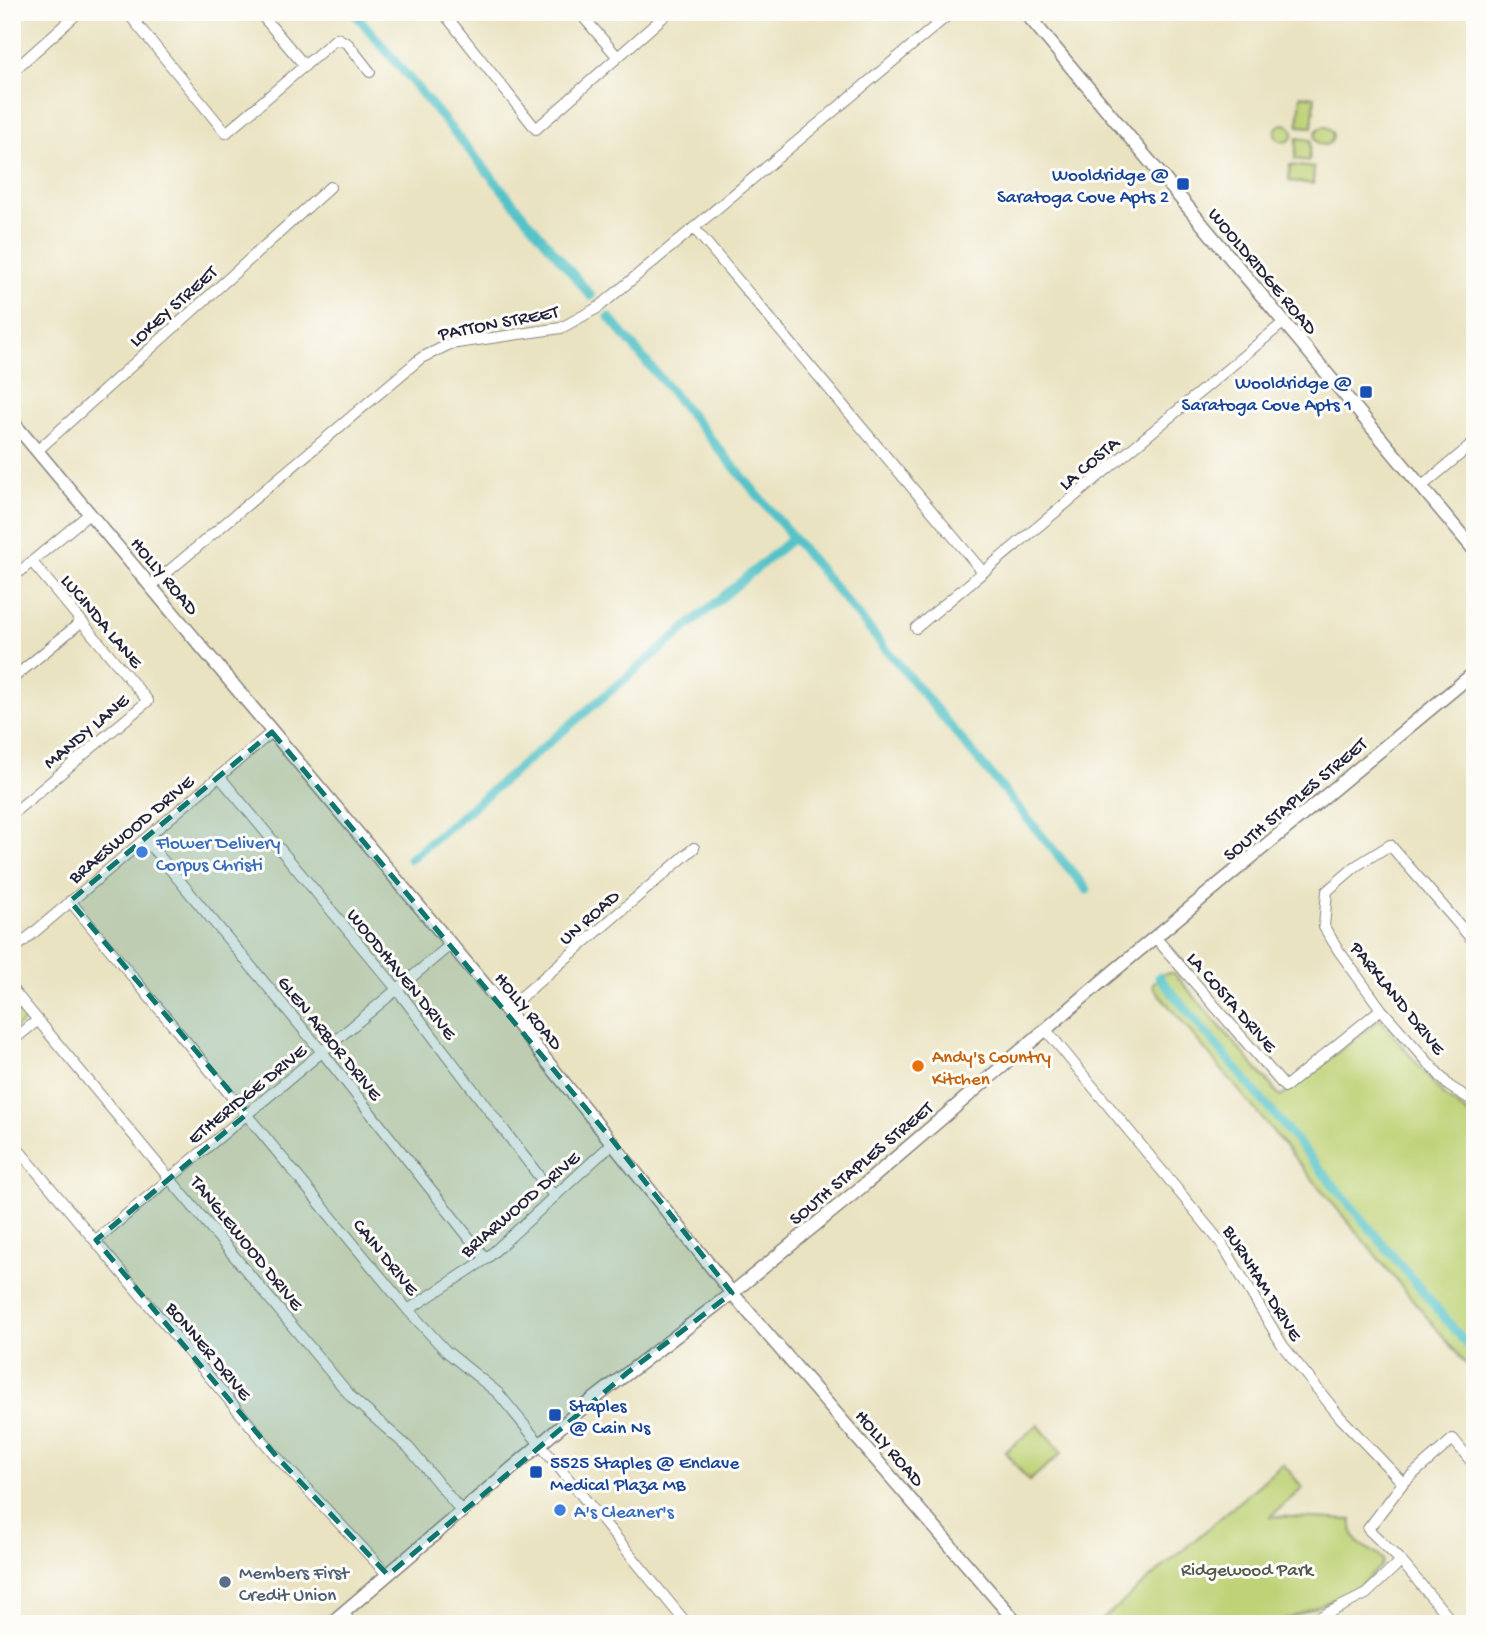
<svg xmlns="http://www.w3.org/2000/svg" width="1487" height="1636" font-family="'Gochi Hand',sans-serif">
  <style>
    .green { fill: #bed276; stroke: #707a58; stroke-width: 2 }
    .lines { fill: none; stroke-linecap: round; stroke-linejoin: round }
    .canal { stroke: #54c2c8; stroke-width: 9 }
    .minor-casing { stroke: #86827e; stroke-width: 12 }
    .major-casing { stroke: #86827e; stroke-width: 15 }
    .minor { stroke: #fff; stroke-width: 10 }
    .major { stroke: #fff; stroke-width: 12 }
    .marked { fill: #0f766e; fill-opacity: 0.2; stroke: #0f766e; stroke-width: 5; stroke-dasharray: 14 9; stroke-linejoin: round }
    .transit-dot { fill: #1a4fb4; stroke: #fdfcf7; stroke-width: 2.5 }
    .shop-dot { fill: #3f7fe0; stroke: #fdfcf7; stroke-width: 2.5 }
    .food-dot { fill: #e8710a; stroke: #fdfcf7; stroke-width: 2.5 }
    .service-dot { fill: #5c6f8a; stroke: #fdfcf7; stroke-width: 2.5 }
    .labels { text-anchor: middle; stroke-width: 6; stroke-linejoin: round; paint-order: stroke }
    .transit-label { font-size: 19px; fill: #164399; stroke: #fdfcf7; text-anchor: end }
    .street-label { font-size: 19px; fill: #22223b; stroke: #fdfcf7 }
    .shop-label { font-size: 19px; fill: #366cbe; stroke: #fdfcf7; text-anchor: start }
    .food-label { font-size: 19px; fill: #c56008; stroke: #fdfcf7; text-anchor: start }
    .park-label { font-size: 19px; fill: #51574d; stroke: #fdfcf7 }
    .service-label { font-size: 19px; fill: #4e5e75; stroke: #fdfcf7; text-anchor: start }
  </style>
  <rect width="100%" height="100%" fill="#fdfcf7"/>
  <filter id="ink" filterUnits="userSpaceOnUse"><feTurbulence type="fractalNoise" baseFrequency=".0143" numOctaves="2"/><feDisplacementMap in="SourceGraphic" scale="14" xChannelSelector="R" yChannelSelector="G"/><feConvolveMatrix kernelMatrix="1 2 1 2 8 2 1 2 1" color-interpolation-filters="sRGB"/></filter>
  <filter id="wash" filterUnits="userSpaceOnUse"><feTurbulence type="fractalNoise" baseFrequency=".00686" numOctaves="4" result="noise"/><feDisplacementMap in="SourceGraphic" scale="28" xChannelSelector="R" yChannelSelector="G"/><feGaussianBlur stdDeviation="1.57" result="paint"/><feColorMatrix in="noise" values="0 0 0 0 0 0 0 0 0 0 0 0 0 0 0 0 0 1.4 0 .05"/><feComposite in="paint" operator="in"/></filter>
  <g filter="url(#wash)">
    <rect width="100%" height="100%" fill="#eae3c2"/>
    <path class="green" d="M1301 95 1315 97 1312 127 1298 126Z
      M1275 133a9 9 0 1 1 18 0a9 9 0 1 1-18 0Z
      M1315 136a9 9 0 1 1 18 0a9 9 0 1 1-18 0Z
      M1297 138 1311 140 1309 161 1295 159Z
      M1290 165 1314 168 1313 184 1289 181Z
      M1165 973H1174L1281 1097 1380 1019 1444 1096 1475 1119V1375L1153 987V983Z
      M12 1001 25 1016 24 1021 12 1031Z
      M1038 1425 1062 1453 1029 1481 1005 1452Z
      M1283 1464 1303 1488 1271 1516 1352 1520C1350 1550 1369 1544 1383 1560L1381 1566 1355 1590 1277 1624H1097Z"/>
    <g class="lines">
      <path class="canal" d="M354 12 591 296
        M609 317 1087 890
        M410 859 793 538
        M1159 977 1475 1354"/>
    </g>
  </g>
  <g filter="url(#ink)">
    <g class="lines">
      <g class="minor-casing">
        <path id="minor" d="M127 12 226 133 337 38 348 44 370 72
          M259 12 305 66
          M443 12 536 129 669 12
          M579 12 616 55
          M12 72 79 12
          M694 228 983 572
          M38 450 330 187
          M1421 487 1475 442
          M12 578 89 514
          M151 586 421 358 450 344 561 328 599 307 952 12
          M916 628 1283 323
          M12 679 81 622
          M219 776 396 988 554 1196
          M12 814 148 701 32 562
          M145 839 323 1053 486 1259
          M70 901 408 1310 446 1351 498 1393 687 1624
          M1155 937 1285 1087 1381 1009
          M1475 943 1390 845 1356 866 1327 891 1324 927 1339 951 1381 1009 1449 1086 1475 1102
          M12 951 272 732
          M12 989 353 1399 409 1448 462 1512
          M506 1010 694 848
          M1047 1031 1222 1244 1283 1346 1340 1417 1403 1483
          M12 1041 38 1020
          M12 1142 277 1457 388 1575
          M96 1240 449 946
          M408 1310 486 1259 614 1142
          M343 1613 352 1624
          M12 1620 15 1624
          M1306 1624 1366 1594 1401 1561
          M1454 1624 1401 1561 1368 1529 1403 1483 1453 1439 1475 1466"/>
      </g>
      <g class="major-casing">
        <path id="major" d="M1025 12 1475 551
          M12 421 506 1010 732 1293 1018 1624
          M330 1624 586 1405 732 1293 864 1185 1108 976 1475 672"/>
      </g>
      <use href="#minor" class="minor"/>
      <use href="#major" class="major"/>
    </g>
  </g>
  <path class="marked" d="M272 732 614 1142 732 1293 627 1373 388 1575 277 1457 96 1240 248 1113 70 901Z"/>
  <g class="transit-dot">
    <rect x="1176" y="177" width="14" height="14" rx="3.5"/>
    <rect x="1359" y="385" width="14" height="14" rx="3.5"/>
    <rect x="548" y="1408" width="14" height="14" rx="3.5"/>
    <rect x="529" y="1465" width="14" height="14" rx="3.5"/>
  </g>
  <g class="shop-dot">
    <circle cx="142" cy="852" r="7"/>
    <circle cx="560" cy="1510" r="7"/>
  </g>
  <circle class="food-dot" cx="918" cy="1066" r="7"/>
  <circle class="service-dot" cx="225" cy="1582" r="7"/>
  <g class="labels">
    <g class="transit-label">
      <text x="1169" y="180">Wooldridge @<tspan x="1169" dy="22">Saratoga Cove Apts 2</tspan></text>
      <text x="1352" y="388">Wooldridge @<tspan x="1352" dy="22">Saratoga Cove Apts 1</tspan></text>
      <text x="569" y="1411" text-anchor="start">Staples<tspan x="569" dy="22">@ Cain Ns</tspan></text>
      <text x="550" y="1468" text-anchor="start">5525 Staples @ Enclave<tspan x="550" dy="22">Medical Plaza MB</tspan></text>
    </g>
    <g class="street-label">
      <text transform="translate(1264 270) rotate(50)" y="7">WOOLDRIDGE ROAD</text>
      <text transform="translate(172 305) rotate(-42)" y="7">LOKEY STREET</text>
      <text transform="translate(498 321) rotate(-11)" y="7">PATTON STREET</text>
      <text transform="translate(1088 462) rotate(-40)" y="7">LA COSTA</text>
      <text transform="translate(166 575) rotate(50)" y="7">HOLLY ROAD</text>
      <text transform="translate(103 620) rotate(50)" y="7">LUCINDA LANE</text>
      <text transform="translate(85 730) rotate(-40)" y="7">MANDY LANE</text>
      <text transform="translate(1294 798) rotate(-40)" y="7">SOUTH STAPLES STREET</text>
      <text transform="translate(130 828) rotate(-40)" y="7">BRAESWOOD DRIVE</text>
      <text transform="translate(588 916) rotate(-41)" y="7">UN ROAD</text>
      <text transform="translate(403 973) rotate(51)" y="7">WOODHAVEN DRIVE</text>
      <text transform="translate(1399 997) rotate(51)" y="7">PARKLAND DRIVE</text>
      <text transform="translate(1233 1001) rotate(49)" y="7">LA COSTA DRIVE</text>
      <text transform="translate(530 1010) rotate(50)" y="7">HOLLY ROAD</text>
      <text transform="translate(331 1037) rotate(51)" y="7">GLEN ARBOR DRIVE</text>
      <text transform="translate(246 1093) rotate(-39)" y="7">ETHERIDGE DRIVE</text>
      <text transform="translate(860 1162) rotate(-40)" y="7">SOUTH STAPLES STREET</text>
      <text transform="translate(519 1203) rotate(-41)" y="7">BRIARWOOD DRIVE</text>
      <text transform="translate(248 1242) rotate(51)" y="7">TANGLEWOOD DRIVE</text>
      <text transform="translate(387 1256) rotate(51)" y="7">CAIN DRIVE</text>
      <text transform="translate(1264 1282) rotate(58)" y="7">BURNHAM DRIVE</text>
      <text transform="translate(210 1350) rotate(50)" y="7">BONNER DRIVE</text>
      <text transform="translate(891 1447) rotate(49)" y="7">HOLLY ROAD</text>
    </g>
    <g class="shop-label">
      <text x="156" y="848">Flower Delivery<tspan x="156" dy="22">Corpus Christi</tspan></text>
      <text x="574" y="1517">A's Cleaner's</text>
    </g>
    <g class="food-label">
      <text x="932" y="1062">Andy's Country<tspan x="932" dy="22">Kitchen</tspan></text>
    </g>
    <g class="park-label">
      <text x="1247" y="1575">Ridgewood Park</text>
    </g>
    <g class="service-label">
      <text x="239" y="1578">Members First<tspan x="239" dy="22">Credit Union</tspan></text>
    </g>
  </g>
  <rect width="1487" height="1636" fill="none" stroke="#fdfcf7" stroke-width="42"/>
</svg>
